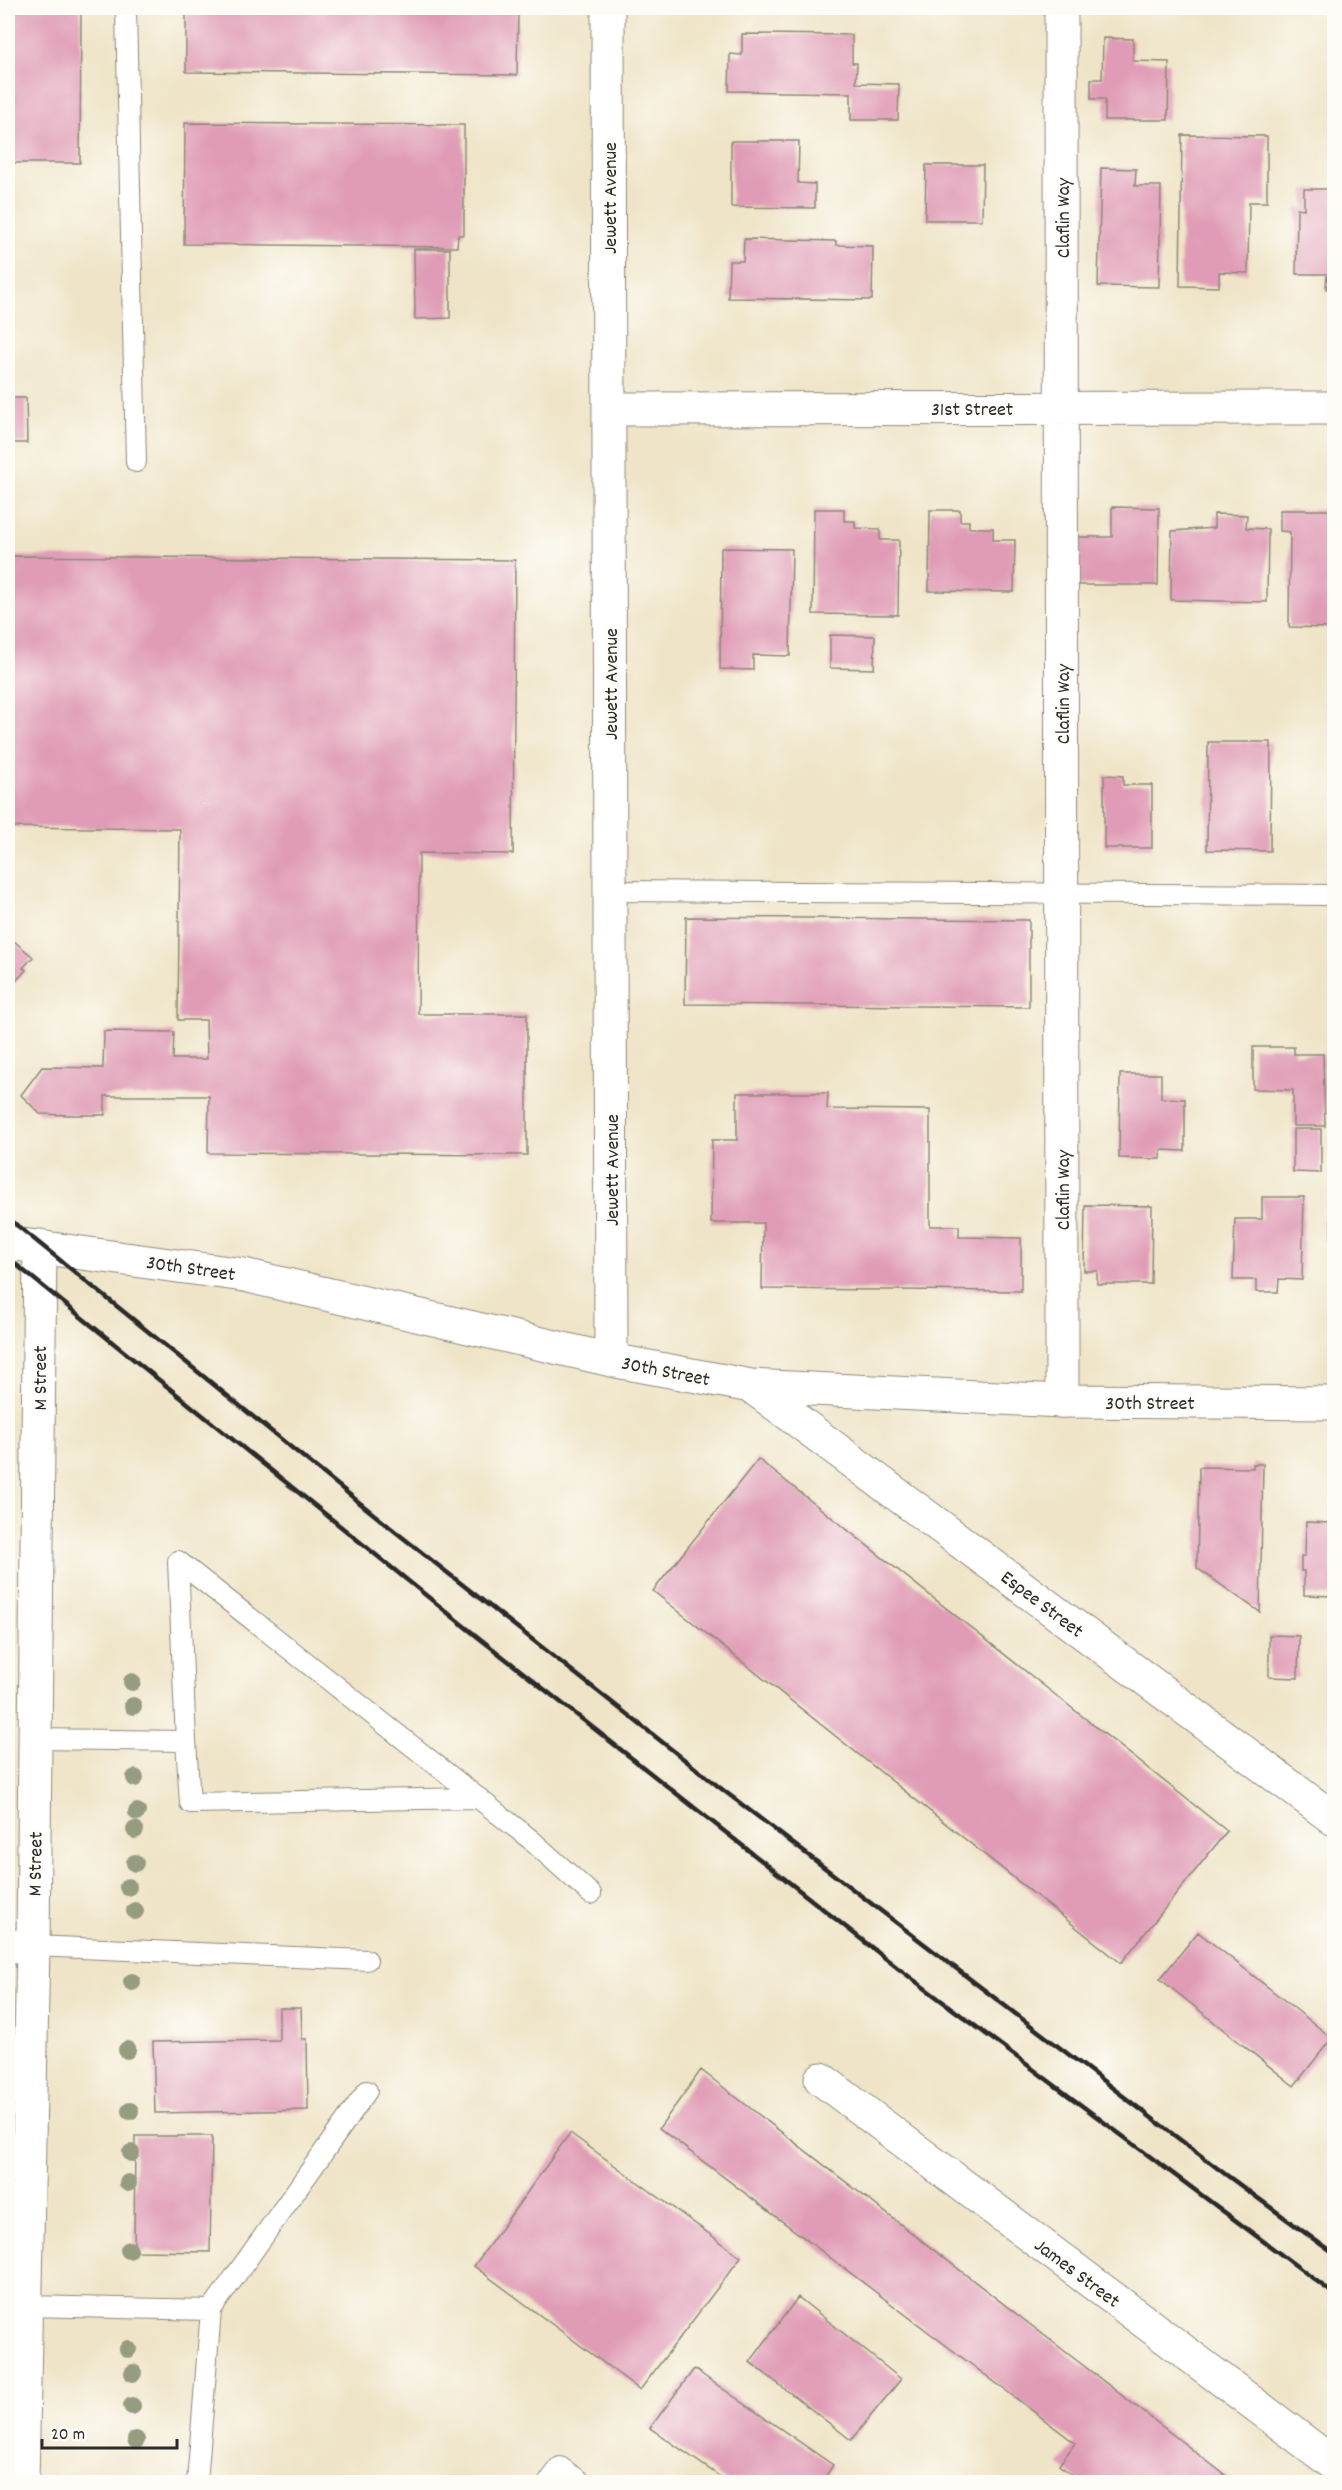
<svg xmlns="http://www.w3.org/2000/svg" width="1342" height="2490" font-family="Dekko,sans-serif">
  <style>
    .building { fill: #e09cb6 }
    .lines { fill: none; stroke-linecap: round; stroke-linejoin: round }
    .service-casing { stroke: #8d8879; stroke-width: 22 }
    .minor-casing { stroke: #8d8879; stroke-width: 35 }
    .tertiary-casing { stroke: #8d8879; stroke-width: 35 }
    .service { stroke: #fff; stroke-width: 20 }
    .minor { stroke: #fff; stroke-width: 33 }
    .tertiary { stroke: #fff; stroke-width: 33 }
    .rail { stroke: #2b2b2b; stroke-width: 4.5 }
    .tree { fill: #969c80 }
    .labels { text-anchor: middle; stroke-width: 4.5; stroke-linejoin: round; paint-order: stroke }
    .street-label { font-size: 20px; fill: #2b2b2b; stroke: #fdfcf7 }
  </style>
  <rect width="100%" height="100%" fill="#fdfcf7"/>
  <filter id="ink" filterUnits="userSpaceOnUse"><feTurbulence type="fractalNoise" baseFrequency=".0167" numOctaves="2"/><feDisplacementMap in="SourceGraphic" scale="12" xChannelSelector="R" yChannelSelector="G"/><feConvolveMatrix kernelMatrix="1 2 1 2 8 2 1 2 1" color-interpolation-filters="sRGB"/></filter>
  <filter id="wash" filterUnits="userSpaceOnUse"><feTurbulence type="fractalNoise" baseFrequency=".008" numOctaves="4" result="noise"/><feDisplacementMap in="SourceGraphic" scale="24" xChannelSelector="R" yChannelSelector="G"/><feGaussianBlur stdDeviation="1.35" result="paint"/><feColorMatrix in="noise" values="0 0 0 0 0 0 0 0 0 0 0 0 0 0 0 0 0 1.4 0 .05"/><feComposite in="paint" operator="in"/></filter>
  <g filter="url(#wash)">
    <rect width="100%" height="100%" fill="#efe4c7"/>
    <g id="blocks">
      <path class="building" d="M8 8H81L80 163H8Z
        M186 8H518L517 75 186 72Z
        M742 34 852 35V63H857L856 83 899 84 898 120H851V93L729 91 730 54 742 55Z
        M1103 38 1133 39V61L1169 62 1168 120H1105V99H1091V79H1102Z
        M185 123 464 125V235H458L457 247 184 244Z
        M1182 135 1267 136V202H1249L1248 273 1219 272V287L1180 286Z
        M731 141H799L798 183 815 184V208L731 207Z
        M926 165H983L982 220H925Z
        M1101 168 1136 169 1135 186H1161L1159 287 1098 286Z
        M1304 189H1334V289H1326L1327 274H1296L1297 208 1304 209Z
        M744 239 836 241V245L873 246 872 300 728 298 729 261H743Z
        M414 249H450V318L415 319Z
        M8 398H26L27 443H8Z
        M1112 507 1159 508 1158 585H1075L1076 537H1112Z
        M814 509H844V521H855V528L880 529V540H899L898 615 813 614Z
        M930 510H960V521H969V528H993V540H1015L1014 592 929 591Z
        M1280 510H1334V628L1289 627 1290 532 1280 531Z
        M1214 514 1247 515 1246 528 1268 529 1267 602 1171 600 1172 531 1214 528Z
        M721 548 792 549 790 656 753 655V670L720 669Z
        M8 556 515 560 513 854 419 853 418 1014H527V1155L208 1153 209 1096H105V1115H70L40 1114 21 1095 42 1067 103 1068 104 1031 174 1032 173 1059H207L206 1020H178L180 829 8 827Z
        M830 635 875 636 874 669 830 668Z
        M1208 742H1271L1270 851 1207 850Z
        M1104 775 1123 776V785H1152V848H1104Z
        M686 917 1029 920V1007L685 1004Z
        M8 936 33 957 23 968 26 970 9 989 12 996 8 1001Z
        M1253 1047H1294V1054H1323L1325 1126H1293V1090L1253 1089Z
        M1120 1074H1161V1098L1185 1099V1151L1161 1150V1159L1119 1158Z
        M737 1093H828L827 1109 930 1110V1226H959V1237L1021 1238V1291L762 1289 763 1223H711L712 1140H737Z
        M1293 1129H1321V1173L1293 1172Z
        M1331 1195H1334V1243H1331Z
        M1262 1197H1304L1302 1280 1279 1279 1278 1292H1256V1280H1233L1235 1219H1262Z
        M1085 1205 1152 1206 1151 1284H1097V1271H1084Z
        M758 1459 1227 1831 1121 1963 653 1591Z
        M1253 1464H1263L1260 1612 1197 1568 1199 1467 1253 1468Z
        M1331 1509 1334 1510V1596L1304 1595V1571H1301V1556H1305L1306 1522 1331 1523Z
        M1269 1635 1299 1636 1298 1678 1269 1677Z
        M1198 1932 1332 2038 1294 2086 1160 1979Z
        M279 2008H301L302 2039H307L308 2110 155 2113 153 2042 279 2040Z
        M701 2070 1234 2482H1081L1059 2465 1075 2443 659 2128Z
        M570 2133 741 2257 640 2390 474 2266Z
        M135 2136H212L210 2252 134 2251Z
        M798 2297 901 2379 851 2440 750 2362Z
        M694 2369 833 2465 822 2482H728L650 2428Z"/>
    </g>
  </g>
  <g filter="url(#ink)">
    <use href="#blocks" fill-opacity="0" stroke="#8d8879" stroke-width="1.5"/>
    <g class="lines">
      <g class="service-casing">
        <path id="service" d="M126 8 136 462
          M610 891 1334 895
          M178 1561 530 1839 591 1894
          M35 1739 186 1741 178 1561
          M186 1741 190 1803 479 1798
          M33 1946 367 1960
          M26 2306 211 2310 367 2091
          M197 2482 211 2310
          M549 2482 560 2467 581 2482"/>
      </g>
      <g class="minor-casing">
        <path id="minor" d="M1061 8 1062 1401
          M610 409 1334 408
          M8 1946H33
          M821 2079 1334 2464"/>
      </g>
      <g class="tertiary-casing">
        <path id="tertiary" d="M608 8 611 1360
          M8 1243 244 1275 611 1360 751 1386 1062 1401 1334 1403
          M751 1386 1334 1819
          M22 2482 33 1946 40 1246"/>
      </g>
      <use href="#service" class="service"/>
      <use href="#minor" class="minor"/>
      <use href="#tertiary" class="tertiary"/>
      <path class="rail" d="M8 1218 392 1529 723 1790 1221 2171 1334 2254
        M8 1258 469 1630 899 1969 1334 2294"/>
    </g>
    <g class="tree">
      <circle cx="132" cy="1682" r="9"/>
      <circle cx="133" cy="1706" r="9"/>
      <circle cx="135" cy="1778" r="9"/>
      <circle cx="137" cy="1812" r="9"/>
      <circle cx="135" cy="1830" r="9"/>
      <circle cx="135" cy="1863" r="9"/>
      <circle cx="128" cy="1887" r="9"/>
      <circle cx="135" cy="1911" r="9"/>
      <circle cx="132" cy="1982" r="9"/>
      <circle cx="127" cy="2050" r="9"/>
      <circle cx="130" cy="2111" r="9"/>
      <circle cx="131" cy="2153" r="9"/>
      <circle cx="128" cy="2183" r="9"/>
      <circle cx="129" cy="2250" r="9"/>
      <circle cx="128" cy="2349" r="9"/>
      <circle cx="133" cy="2373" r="9"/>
      <circle cx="132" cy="2406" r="9"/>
      <circle cx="136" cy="2440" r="9"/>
    </g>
  </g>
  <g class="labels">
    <g class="street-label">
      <text transform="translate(609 198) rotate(-90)" y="7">Jewett Avenue</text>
      <text transform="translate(1062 218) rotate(-90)" y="7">Claflin Way</text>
      <text x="972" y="415">31st Street</text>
      <text transform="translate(610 684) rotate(-90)" y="7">Jewett Avenue</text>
      <text transform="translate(1062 704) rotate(-90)" y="7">Claflin Way</text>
      <text transform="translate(611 1170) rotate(-90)" y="7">Jewett Avenue</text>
      <text transform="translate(1062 1190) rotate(-90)" y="7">Claflin Way</text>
      <text transform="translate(191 1267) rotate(8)" y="7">30th Street</text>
      <text transform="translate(666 1370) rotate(11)" y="7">30th Street</text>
      <text transform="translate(39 1378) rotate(-90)" y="7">M Street</text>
      <text x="1150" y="1409">30th Street</text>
      <text transform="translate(1043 1603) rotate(37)" y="7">Espee Street</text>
      <text transform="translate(34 1864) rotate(-89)" y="7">M Street</text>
      <text transform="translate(1078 2272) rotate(37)" y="7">James Street</text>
    </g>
  </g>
  <rect width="1342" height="2490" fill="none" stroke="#fdfcf7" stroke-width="30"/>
  <path d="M42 2439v9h135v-9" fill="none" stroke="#2b2b2b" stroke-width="3"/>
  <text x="51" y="2439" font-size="18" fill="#2b2b2b" stroke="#fdfcf7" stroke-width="4.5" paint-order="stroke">20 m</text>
</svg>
